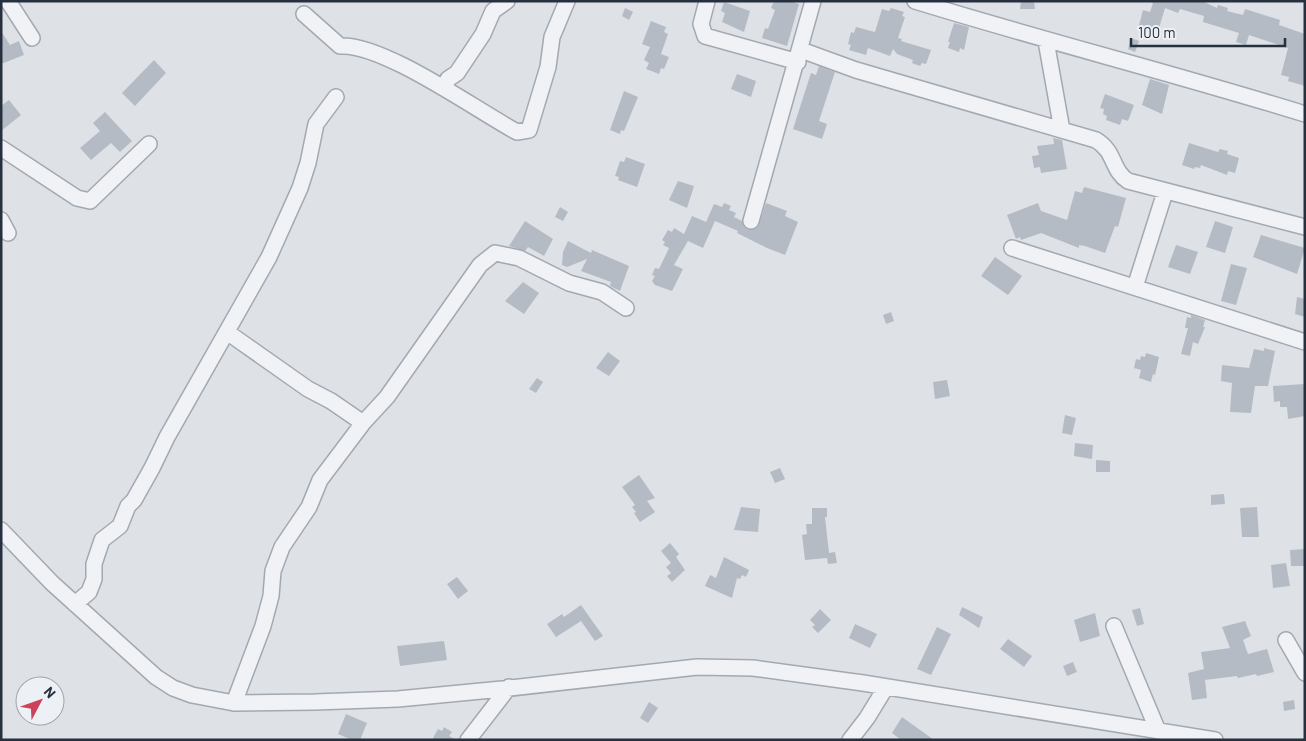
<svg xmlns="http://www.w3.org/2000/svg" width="1306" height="741" font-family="Barlow,sans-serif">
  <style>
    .building { fill: #b5bbc4 }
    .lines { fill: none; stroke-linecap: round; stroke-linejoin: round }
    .minor-casing { stroke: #a3a9b1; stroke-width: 18 }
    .minor { stroke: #f0f2f6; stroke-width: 15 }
  </style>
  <rect width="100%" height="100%" fill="#dee2e7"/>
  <path class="building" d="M774 1H790L799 4 787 46 762 38 765 28 768 29 775 10 771 8Z
    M1021 1H1034L1035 9H1020Z
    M1150 1H1202L1217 8 1218 5 1228 8 1227 11 1243 15 1245 9 1280 20 1279 25 1305 34V86L1288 81 1289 77 1281 75 1288 48 1249 35 1246 45 1236 42 1239 33 1203 22 1204 16 1180 9 1178 13 1165 8 1157 35 1138 29 1143 10 1150 12 1153 3Z
    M724 2 750 11 744 32 722 22 725 13 721 11Z
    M625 8 633 12 629 20 622 16Z
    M891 8 904 12 902 16 905 17 898 38 902 39 901 41 931 50 926 64 922 63 920 66 912 63 913 60 897 54 893 49 890 56 868 48 866 55 849 50 851 45 848 44 851 32 854 33 856 27 875 32 882 9 889 11Z
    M651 21 666 27 664 32 668 34 661 54 669 57 664 69 661 68 659 74 646 69 649 63 644 60 650 47 642 44Z
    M954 23 969 27 964 50 960 48 959 52 948 48 950 42H948Z
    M1 31 10 45 19 41 24 55 1 64Z
    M1131 38 1139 41 1135 52 1128 49Z
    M154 60 166 73 135 106 122 93Z
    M819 66 835 72 819 121 827 124 822 139 793 129 811 73 816 75Z
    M737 74 756 81 751 97 731 89Z
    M1150 79 1169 85 1162 114 1142 105Z
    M624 91 638 97 624 131 621 130 620 134 610 130Z
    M1105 94 1134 105 1128 121 1122 119 1120 125 1106 120 1107 116 1103 114 1104 109 1100 108Z
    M9 100 21 115 1 131V106Z
    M105 112 132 141 120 152 111 143 91 160 80 148 100 131 93 123Z
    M1053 138 1062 140 1067 169 1041 173 1040 167 1034 168 1032 156 1039 155 1037 146 1054 144Z
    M1189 143 1218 152 1220 149 1228 151 1227 154 1239 158 1235 173 1228 171 1227 175 1201 165 1200 168 1195 167 1194 169 1182 165Z
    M626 157 645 164 637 187 618 180 619 177 615 176 620 161 624 162Z
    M678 181 694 186 687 208 669 200Z
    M1084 187 1126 198 1118 227 1115 226 1105 253 1085 246 1079 245V248L1041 233 1021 240 1020 237 1016 239 1007 215 1038 203 1041 211 1067 220 1075 191 1082 193Z
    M724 203 731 206 729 210 736 213 734 217 742 221 744 227 749 230 758 227 766 203 787 211 785 216 798 222 785 255 767 248 737 233 738 231 715 221 703 248 688 241 674 265 683 269 672 291 655 285 652 281 655 276 652 275 655 268 659 269 669 248 663 245 665 242 662 240 668 230 672 232 674 228 684 234 692 216 706 222 714 204 722 207Z
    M560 207 568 212 563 221 555 217Z
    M525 221 553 239 544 256 528 247 525 251 509 246Z
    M1215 221 1233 227 1225 253 1206 247Z
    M1261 235 1305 248 1297 274 1253 257Z
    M568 241 591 253 592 250 629 266 620 291 610 286 611 282 581 271 587 259 567 267 562 265 563 252Z
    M1176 245 1198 252 1190 274 1168 267Z
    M995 257 1022 276 1008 295 981 276Z
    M1231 264 1247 268 1236 305 1221 301Z
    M523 282 539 293 524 314 505 301Z
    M1297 297 1305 299V317L1295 314Z
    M891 312 894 321 886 324 883 315Z
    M1191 315 1205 320 1203 327H1205L1198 344 1193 342 1190 356 1181 354 1188 328H1185L1187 317 1191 318Z
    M1264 348 1275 351 1268 386H1255L1251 413 1230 412 1232 383 1221 381 1222 365 1249 368 1254 349 1264 351Z
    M608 352 620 361 609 376 596 368Z
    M1146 353 1159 357 1155 375 1153 374 1151 382 1139 378 1141 370 1134 368 1136 359 1140 360 1141 356 1145 357Z
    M537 378 543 382 536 393 529 389Z
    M947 380 950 396 935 399 933 382Z
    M1305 384V416L1288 419 1287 407H1280V401L1274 402 1273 386Z
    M1065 415 1076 418 1072 435 1062 433Z
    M1075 443 1093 445 1092 459 1074 456Z
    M1096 460 1110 461V472H1096Z
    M780 468 785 479 775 483 770 472Z
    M639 475 655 498 647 501 655 512 640 522 634 513 636 512 632 507 635 505 622 487Z
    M1224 494 1225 504 1211 505V495Z
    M741 507 760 509 758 532 734 530Z
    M1257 507 1259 537H1242L1240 508Z
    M812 508H827V517H825L829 553 835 552 837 563 828 564 827 558 805 560 802 535 807 534 806 524H812Z
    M670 543 679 554 676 557 685 570 672 582 667 576 671 573 666 567 671 563 661 551Z
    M1305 549V566H1291L1290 550Z
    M724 557 749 570 746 577 742 575 740 579 737 578 732 598 705 586 710 575 716 578Z
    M1286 563 1290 586 1273 588 1271 565Z
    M457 577 468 591 458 599 447 584Z
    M581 605 603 636 595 641 581 621 556 637 547 624 562 614 564 617Z
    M962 607 983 617 979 628 959 615Z
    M1140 608 1144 624 1137 626 1132 610Z
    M820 609 831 620 818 633 812 627 815 625 810 620Z
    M1095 613 1100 636 1080 642 1074 620Z
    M1245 621 1251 636 1243 640 1248 654 1267 649 1274 672 1257 676 1256 674 1238 678 1237 676 1205 680 1207 698 1192 700 1188 673 1204 669 1201 652 1230 648 1222 627Z
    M855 624 877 634 870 648 849 638Z
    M937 627 951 634 931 675 917 669Z
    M1008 639 1032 656 1024 667 1000 649Z
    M444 641 447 660 400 666 397 646Z
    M1073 662 1077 672 1067 676 1063 666Z
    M1294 700 1295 709 1284 711 1283 702Z
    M649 702 658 708 648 723 640 718Z
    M346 714 367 723 360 740H352L338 734Z
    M902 717 934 740H901L892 733Z
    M444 727 452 732 449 736 456 740H432L438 729 442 731Z"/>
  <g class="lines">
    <g class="minor-casing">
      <path id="minor" d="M8 1 32 38
        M707 1 701 24 705 36 798 62
        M915 1C1045 41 1176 74 1305 114
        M304 14 340 46C383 43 476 110 517 132L529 130 548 67 552 37 567 1
        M1046 41 1062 130
        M801 50 856 70 1096 140C1116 152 1111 170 1128 181L1305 227
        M445 88 448 79 457 73 483 34 493 11 507 1
        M1 148 77 198 90 201 149 144
        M1 220 8 233
        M751 221 813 1
        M1012 248 1305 342
        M1135 287 1165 192
        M227 332 308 389 331 401 363 423
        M1 530 52 583 156 677 173 688 192 695 234 703 315 702 398 699 502 689 697 667 753 668 863 683 1215 740
        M75 604 89 592 94 579V564L102 540 120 526 128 506 134 500 152 468 167 437 269 257 300 188 308 163 316 124 336 97
        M1114 626 1158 731
        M1286 640 1305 673
        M234 703 263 626 271 596 273 571 282 547 309 507 320 480 363 423 387 397 480 265 495 253 519 258 569 283 602 292 626 308
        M468 740 509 687
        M850 740 867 718 886 687"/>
    </g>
    <use href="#minor" class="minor"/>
  </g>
  <rect width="1306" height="741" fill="none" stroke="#27303e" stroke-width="5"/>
  <g transform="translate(40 701) rotate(49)"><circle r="24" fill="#edf1f5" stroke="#9ea4ac"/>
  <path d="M0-4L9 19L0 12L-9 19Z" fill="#cc4359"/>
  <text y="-8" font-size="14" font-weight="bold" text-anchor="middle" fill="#27303e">N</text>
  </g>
  <path d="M1131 38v8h154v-8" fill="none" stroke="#27303e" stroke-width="2.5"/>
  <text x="1138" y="38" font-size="15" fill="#27303e" stroke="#edf1f5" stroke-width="4" paint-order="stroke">100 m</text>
</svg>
